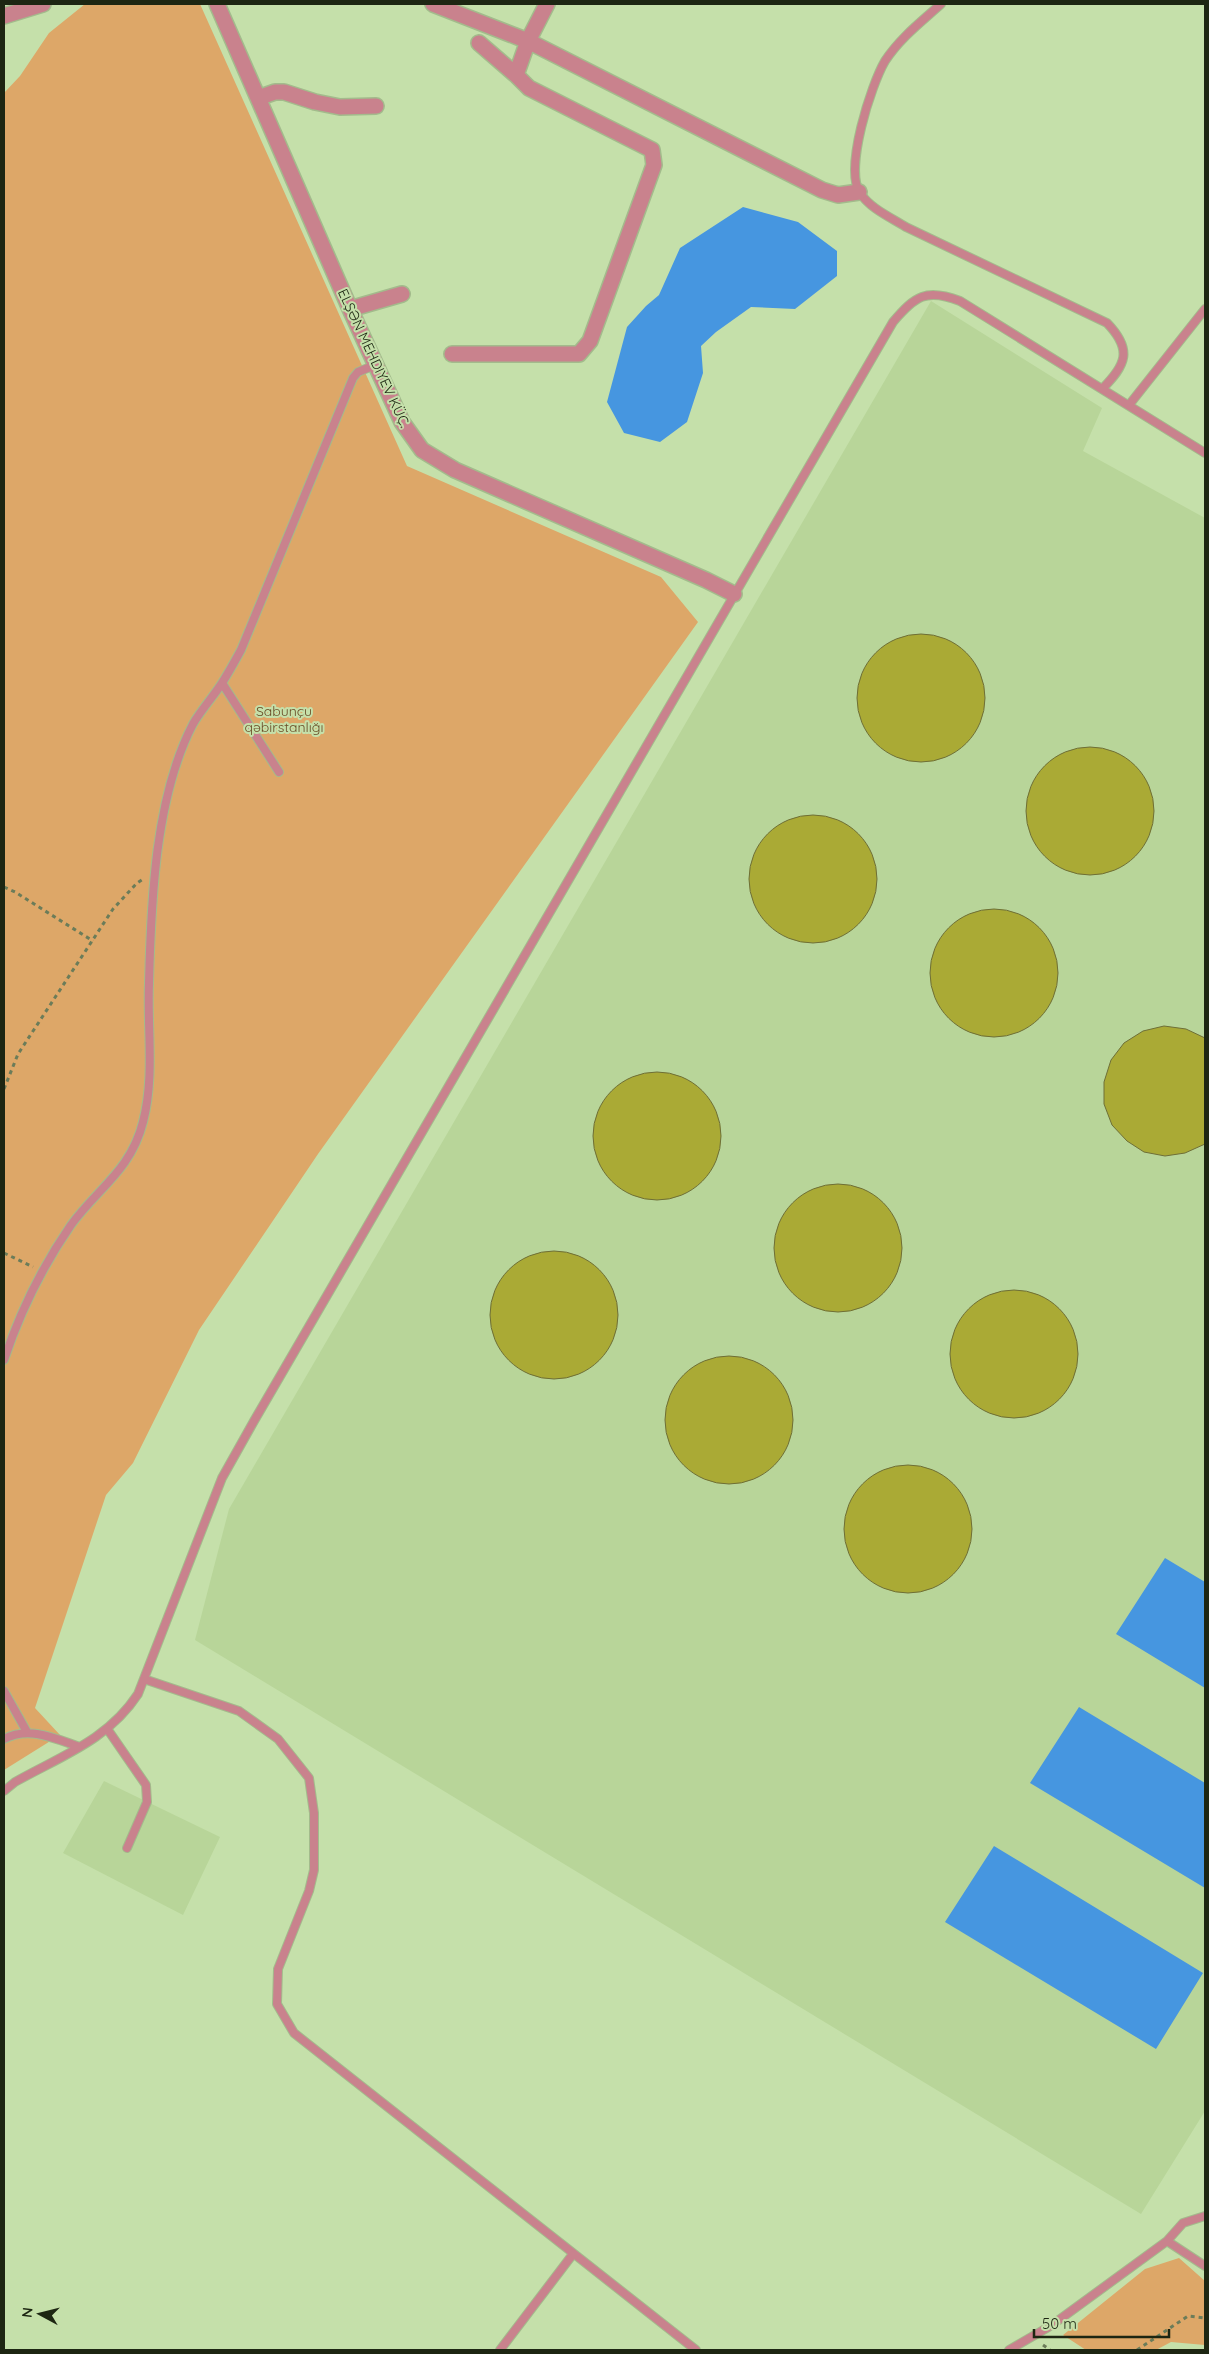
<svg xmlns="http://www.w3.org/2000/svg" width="1209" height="2354" font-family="Quicksand,sans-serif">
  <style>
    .built { fill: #b8d599 }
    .green { fill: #dda768 }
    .water { fill: #4696e0 }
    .building { fill: #aaaa35; stroke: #6e6f37 }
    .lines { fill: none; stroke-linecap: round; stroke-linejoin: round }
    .lane-casing { stroke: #a3bb8c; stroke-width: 10 }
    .street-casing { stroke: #a3bb8c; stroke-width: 18 }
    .path { stroke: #6b7c59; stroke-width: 3; stroke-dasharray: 4 4; stroke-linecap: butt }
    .lane { stroke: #c9828d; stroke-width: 8 }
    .street { stroke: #c9828d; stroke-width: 15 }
    .labels { text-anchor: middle; stroke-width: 4; stroke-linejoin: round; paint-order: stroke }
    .street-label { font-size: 14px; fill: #1d2612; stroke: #c5e0aa }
    .park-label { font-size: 14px; fill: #6a4c27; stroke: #c5e0aa }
  </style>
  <rect width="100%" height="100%" fill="#c5e0aa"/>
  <path class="built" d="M931 301 1102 408 1083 451 1205 518V2111L1141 2214 195 1640 229 1509Z
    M104 1781 220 1837 183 1915 63 1853Z"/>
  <path class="green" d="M85 4H200L407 466 661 577 698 622 318 1154 199 1330 133 1463 106 1495 35 1708 60 1735 4 1770V93L20 76 49 33Z
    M1179 2258 1205 2281V2345L1171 2342 1156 2350H1086L1063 2335 1145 2269Z"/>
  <path class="water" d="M743 207 798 222 837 251V276L795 309 751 307 716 332 701 346 703 373 687 422 660 442 624 433 607 402 627 327 646 306 659 295 680 248Z
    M1165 1558 1205 1582V1688L1116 1634Z
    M1079 1707 1205 1783V1888L1030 1783Z
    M994 1846 1203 1973 1156 2049 945 1922Z"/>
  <path class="building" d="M857 698a64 64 0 1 1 128 0a64 64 0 1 1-128 0Z
    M1026 811a64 64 0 1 1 128 0a64 64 0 1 1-128 0Z
    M749 879a64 64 0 1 1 128 0a64 64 0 1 1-128 0Z
    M930 973a64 64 0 1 1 128 0a64 64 0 1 1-128 0Z
    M1164 1026 1186 1029 1205 1038V1144L1185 1153 1165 1156 1144 1152 1127 1141 1112 1125 1104 1104V1082L1111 1060 1124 1043 1143 1031Z
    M593 1136a64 64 0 1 1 128 0a64 64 0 1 1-128 0Z
    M774 1248a64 64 0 1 1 128 0a64 64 0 1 1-128 0Z
    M490 1315a64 64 0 1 1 128 0a64 64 0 1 1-128 0Z
    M950 1354a64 64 0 1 1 128 0a64 64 0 1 1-128 0Z
    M665 1420a64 64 0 1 1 128 0a64 64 0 1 1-128 0Z
    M844 1529a64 64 0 1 1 128 0a64 64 0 1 1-128 0Z"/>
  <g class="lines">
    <g class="lane-casing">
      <path id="lane" d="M941 4C921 22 900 38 885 61 871 85 844 169 860 193 871 209 890 217 906 227L1107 323C1133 350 1126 365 1102 389
        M1129 405 1205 309
        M222 683 279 772
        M4 1360C20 1312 42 1267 71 1225 98 1188 131 1170 143 1122 155 1076 147 1029 149 983 151 902 155 797 193 724 201 710 213 697 222 683 229 672 235 661 241 650L353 378 358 372 375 365
        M144 1679 239 1711 278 1739 309 1778 314 1813V1870L309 1891 278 1969 277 2004 294 2033 696 2350
        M4 1691 27 1732
        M108 1730 146 1785 147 1802 127 1848
        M4 1739C29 1726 54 1738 80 1747
        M4 1791 15 1782C61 1756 108 1740 138 1694L222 1478 254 1421 893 322C915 296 926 288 960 301L1205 453
        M1167 2241 1205 2266
        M500 2350 573 2254
        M1009 2350 1052 2325 1167 2241 1183 2223 1205 2216"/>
    </g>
    <g class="street-casing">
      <path id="street" d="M217 4 350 309 402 422 422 450 455 470 706 580 734 594
        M433 4 528 41 822 190 838 195 859 192
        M4 16 43 4
        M479 43 516 75
        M258 98 275 92H284L315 102 340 107 376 106
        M350 309 402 294
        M452 354H579L590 341 654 165 652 150 529 88 516 75 528 41 547 4"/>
    </g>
    <path class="path" d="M4 887 15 892 93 941
      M4 1089 18 1054 113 909 137 883 143 879
      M4 1253 33 1267
      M1043 2345 1050 2350
      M1137 2350 1188 2316 1205 2318"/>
    <use href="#lane" class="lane"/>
    <use href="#street" class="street"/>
  </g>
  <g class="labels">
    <g class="street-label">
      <text transform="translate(374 358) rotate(65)" y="5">ELŞƏN MEHDIYEV KÜÇ.</text>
    </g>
    <g class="park-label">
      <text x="284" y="716">Sabunçu<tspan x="284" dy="16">qəbirstanlığı</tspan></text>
    </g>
  </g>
  <rect width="1209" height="2354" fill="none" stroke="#1d2612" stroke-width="10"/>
  <g transform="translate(40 2314) rotate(277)" stroke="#c5e0aa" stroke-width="4" paint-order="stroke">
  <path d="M0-4L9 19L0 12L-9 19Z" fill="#1d2612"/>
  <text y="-8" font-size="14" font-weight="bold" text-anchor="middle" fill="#1d2612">N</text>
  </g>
  <path d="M1034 2329v8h135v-8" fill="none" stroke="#1d2612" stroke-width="2.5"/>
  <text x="1042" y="2329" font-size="15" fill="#1d2612" stroke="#c5e0aa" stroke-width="4" paint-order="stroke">50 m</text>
</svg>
